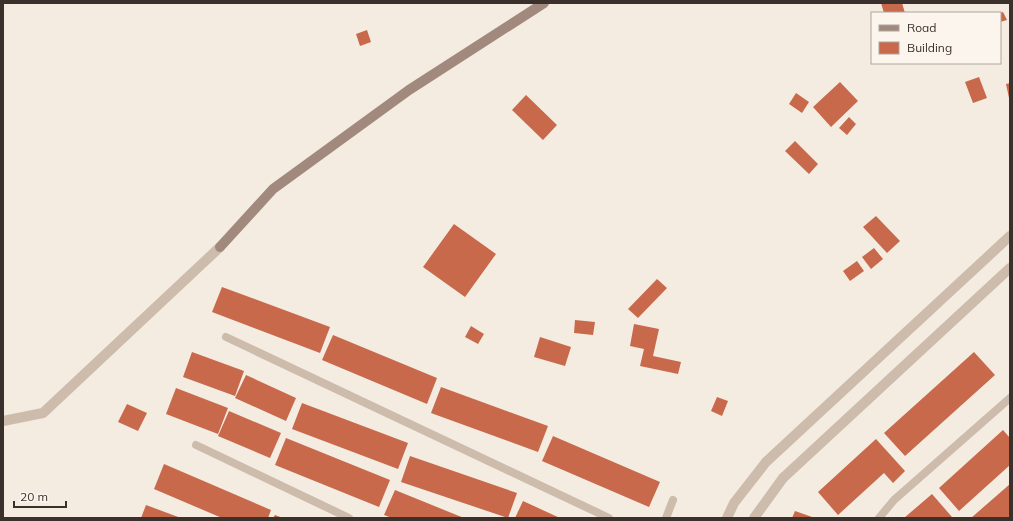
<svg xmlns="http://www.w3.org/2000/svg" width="1013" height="521" font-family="Mulish,sans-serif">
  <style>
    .building { fill: #c8694b }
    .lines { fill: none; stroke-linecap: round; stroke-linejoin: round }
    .lane { stroke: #cdbbac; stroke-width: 8 }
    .street { stroke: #cdbbac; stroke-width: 10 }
    .secondary { stroke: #a18a7d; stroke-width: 10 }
  </style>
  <rect width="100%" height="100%" fill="#f4ebe1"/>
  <path class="building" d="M881 3H902L905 13H884Z
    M1003 12 1007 20 1000 22V13Z
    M367 30 371 42 360 46 356 34Z
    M979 77 987 98 973 103 965 82Z
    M840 82 858 101 831 127 813 107Z
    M1010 83V98H1009L1006 84Z
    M796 93 809 102 802 113 789 104Z
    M526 95 557 125 543 140 512 110Z
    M849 117 856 124 847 135 839 128Z
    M795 141 818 164 809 174 785 151Z
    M876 216 900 241 887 253 863 227Z
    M454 224 496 254 465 297 423 267Z
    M874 248 883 259 871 269 862 257Z
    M857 261 864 271 850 281 843 271Z
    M657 279 667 288 638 318 628 309Z
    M222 287 330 327 320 353 212 312Z
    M575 320 595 322 593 335 574 333Z
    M634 324 659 329 653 356 681 362 678 374 640 366 644 349 630 346Z
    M471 326 484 334 478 344 465 337Z
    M333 335 437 378 427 404 322 360Z
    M540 337 571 347 565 366 534 357Z
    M192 352 244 371 235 396 183 377Z
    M974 352 995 375 905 456 884 433Z
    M246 375 296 398 286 421 235 398Z
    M441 387 548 426 538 452 431 413Z
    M176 388 228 408 218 434 166 414Z
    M717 397 728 401 722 416 711 411Z
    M302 403 408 443 398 469 292 429Z
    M127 404 147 413 138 431 118 422Z
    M229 411 281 433 270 458 218 436Z
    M1003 430 1010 438V465L959 511 939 488Z
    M553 436 660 482 649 507 542 461Z
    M286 438 390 480 379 507 275 465Z
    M876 439 905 471 893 483 884 473 838 515 818 492Z
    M410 456 517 493 508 518 401 482Z
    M164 464 271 510 268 518H222L154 489Z
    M1010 484V518H971Z
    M395 490 464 518H392L384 515Z
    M932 494 952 517 951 518H904Z
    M523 501 560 518H515Z
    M146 505 181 518H141Z
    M795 511 815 518H792Z
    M275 515 283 518H273Z"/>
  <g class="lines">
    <path class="lane" d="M226 337 609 518
      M196 445 349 518
      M666 518 673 500
      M879 518 894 500 1010 398"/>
    <path class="street" d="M3 421 43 413 220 247
      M727 518 734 503 766 462 1010 236
      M754 518 783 478 1010 268"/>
    <path class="secondary" d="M220 247 273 189 409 90 544 3"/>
  </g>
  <rect width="1013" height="521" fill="none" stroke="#3b302b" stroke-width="8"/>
  <rect x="871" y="12" width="130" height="52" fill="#fbf5ee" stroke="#aea6a0"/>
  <rect x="879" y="25" width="20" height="6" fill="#a18a7d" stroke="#aea6a0"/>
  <text x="907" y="32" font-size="12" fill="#3b302b">Road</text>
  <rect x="879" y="42" width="20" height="12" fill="#c8694b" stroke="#aea6a0"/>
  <text x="907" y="52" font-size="12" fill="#3b302b">Building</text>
  <path d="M14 501v6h52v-6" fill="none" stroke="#3b302b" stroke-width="2"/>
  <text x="20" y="501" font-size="12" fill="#3b302b" stroke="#fbf5ee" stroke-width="3" paint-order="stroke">20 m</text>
</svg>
